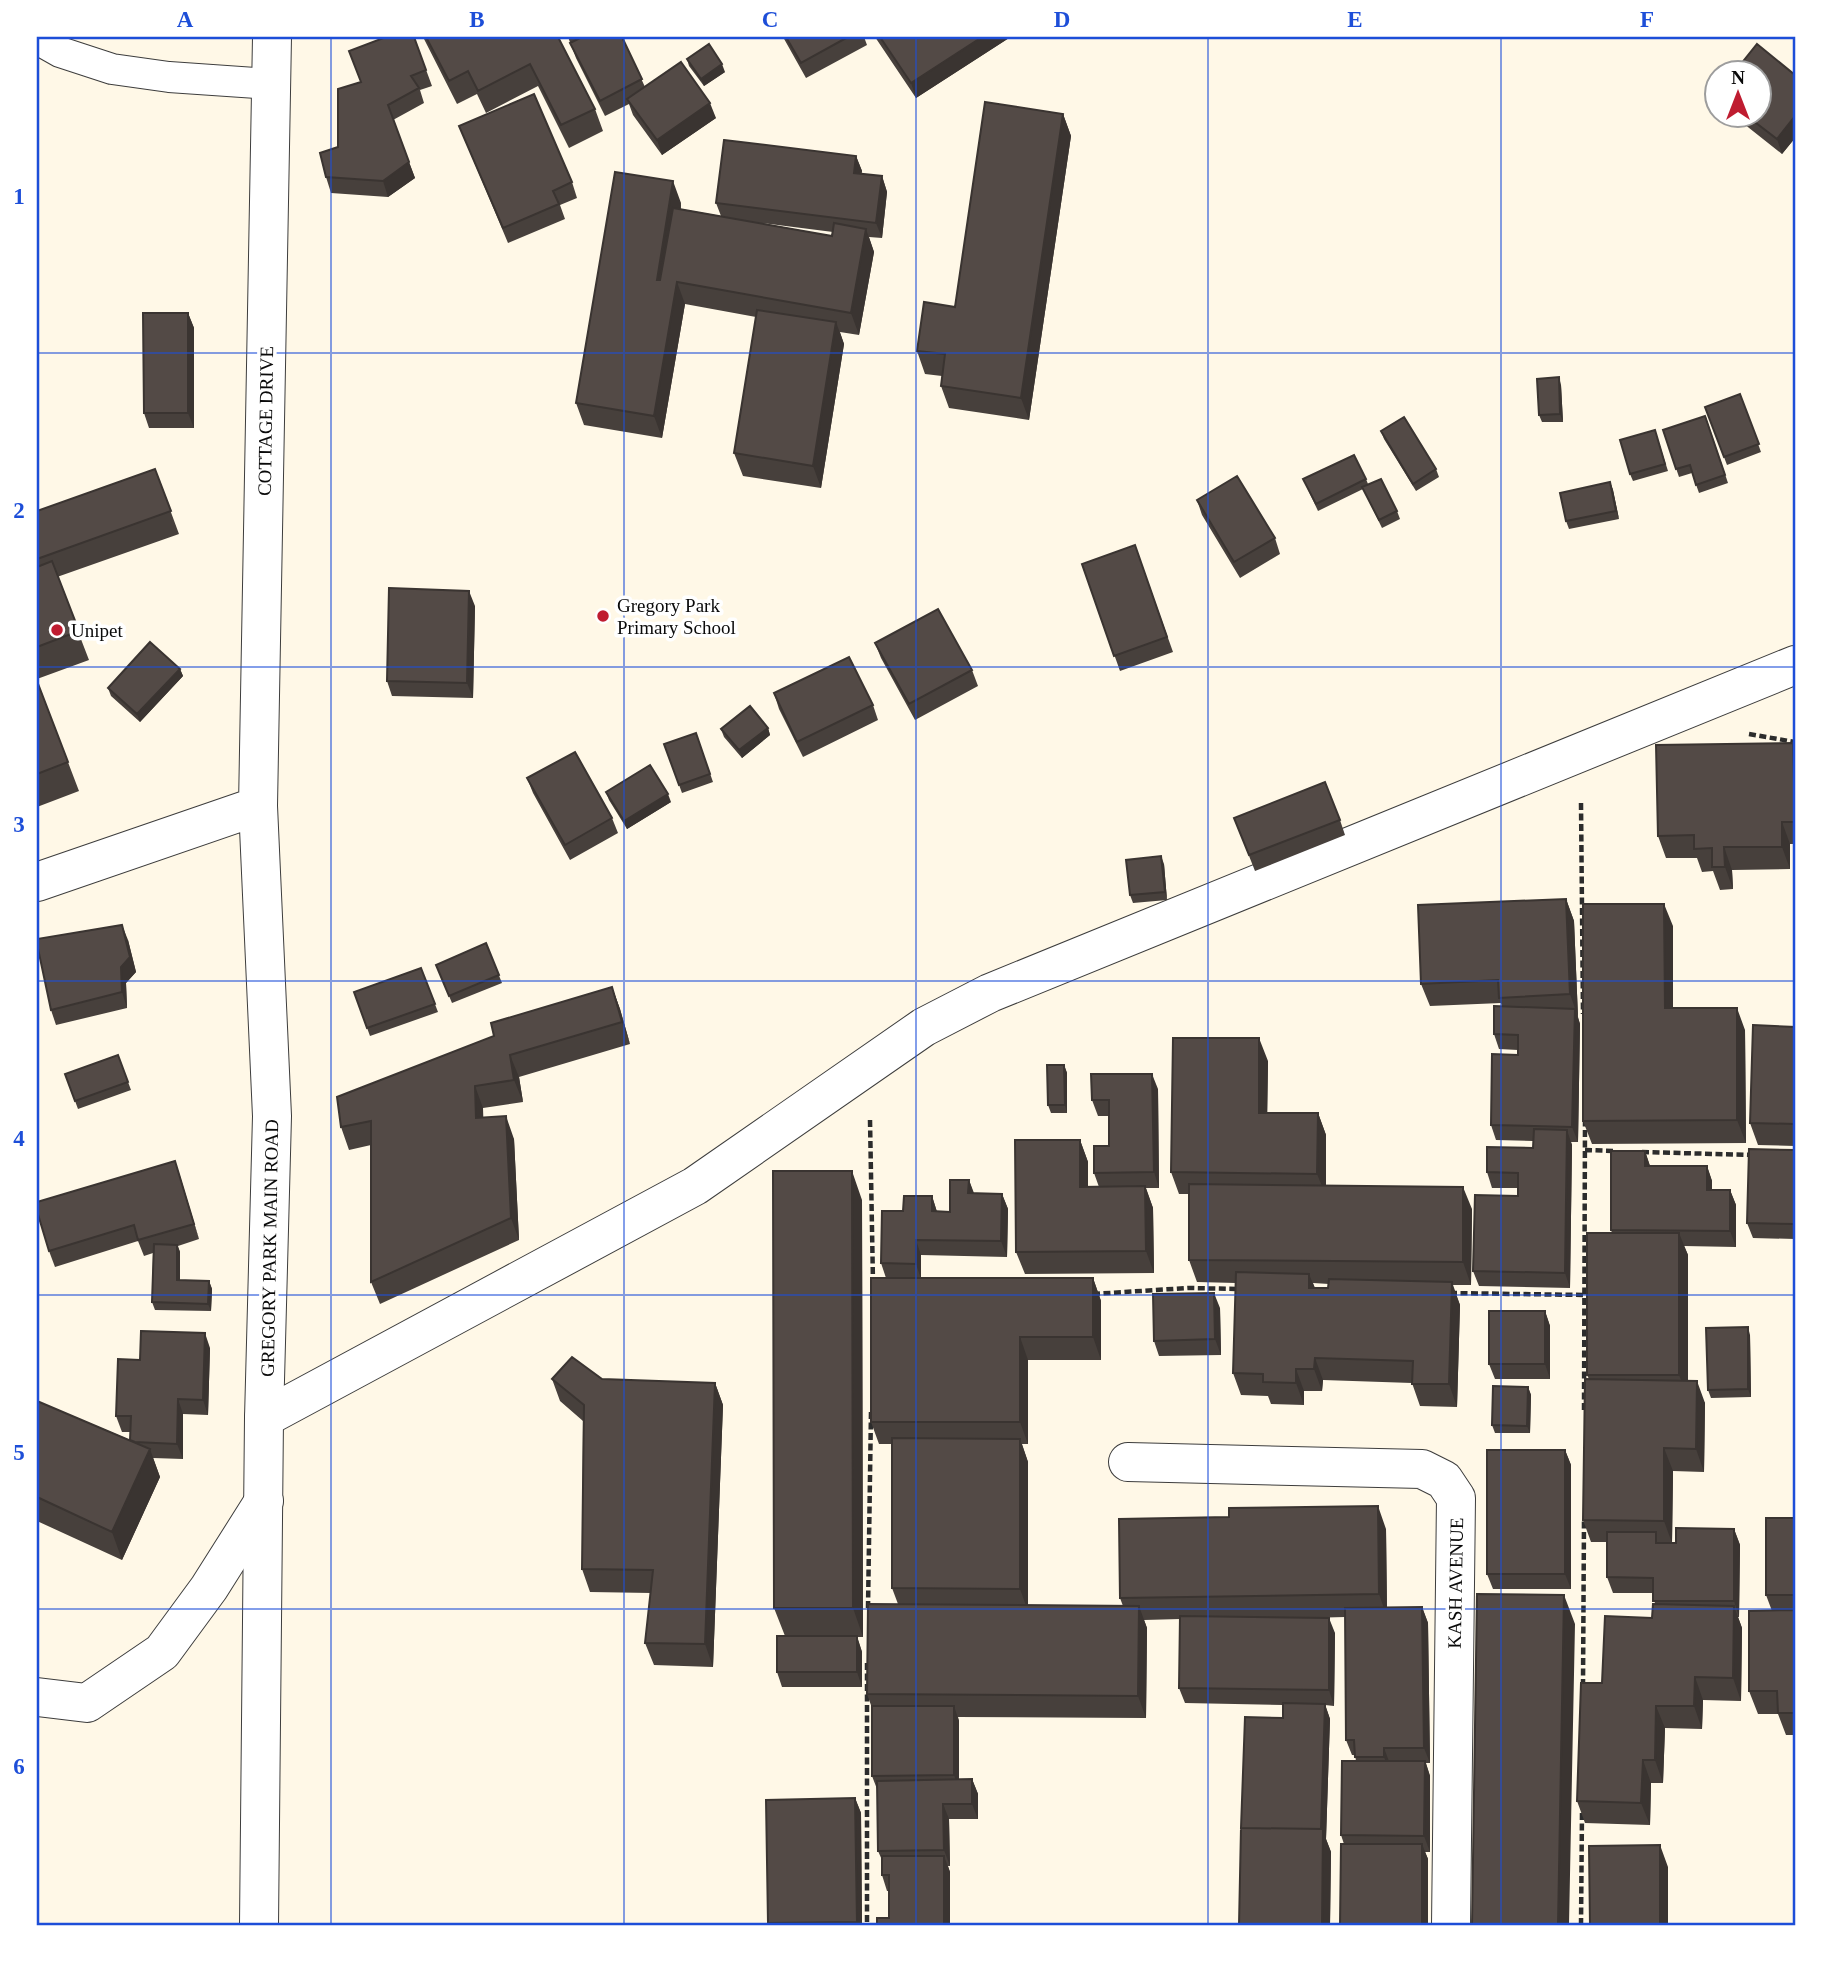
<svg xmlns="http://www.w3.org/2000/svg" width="1832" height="1962" font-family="Georgia,serif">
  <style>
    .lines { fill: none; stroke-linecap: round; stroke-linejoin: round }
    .service-casing { stroke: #3d3d3d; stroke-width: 32 }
    .minor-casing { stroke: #3d3d3d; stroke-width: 40 }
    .tertiary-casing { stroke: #3d3d3d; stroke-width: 40 }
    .path { stroke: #2c2c2c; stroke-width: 4.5; stroke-dasharray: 7 3.5; stroke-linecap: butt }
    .service { stroke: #fff; stroke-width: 30 }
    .minor { stroke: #fff; stroke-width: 38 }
    .tertiary { stroke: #fff; stroke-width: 38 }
    .wall { fill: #47403c; fill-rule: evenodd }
    .shaded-wall { fill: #3a3431 }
    .building { fill: #534a46; stroke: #3a3431; stroke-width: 2 }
    .grid { fill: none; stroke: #1d4ed8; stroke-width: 2; stroke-opacity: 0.55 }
    .poi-dot { fill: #bf1c30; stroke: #fff; stroke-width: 2.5 }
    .labels { text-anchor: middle; stroke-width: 7; stroke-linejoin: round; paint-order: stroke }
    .street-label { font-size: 19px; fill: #0a0a0a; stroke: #fff }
    .poi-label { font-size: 19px; fill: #0a0a0a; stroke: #fff; text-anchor: start }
    .neatline { fill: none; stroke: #1d4ed8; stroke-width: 2.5 }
    .grid-label { font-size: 23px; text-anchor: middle; font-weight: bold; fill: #1d4ed8 }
  </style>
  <rect width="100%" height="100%" fill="#fff8e7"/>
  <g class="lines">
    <g class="service-casing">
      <path id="service" d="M37 39 60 52 112 69 169 77 272 84"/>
    </g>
    <g class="minor-casing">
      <path id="minor" d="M264 1418 695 1186 924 1027 990 993 1795 665
        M1128 1462 1422 1469 1444 1480 1456 1498 1451 1925
        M37 1697 87 1703 162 1652 209 1588 264 1501"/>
    </g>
    <g class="tertiary-casing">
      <path id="tertiary" d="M37 882 258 806
        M259 1925 264 1418 272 1116 258 806 272 37"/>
    </g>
    <path class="path" d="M1749 734 1795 742
      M1581 803 1583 1014
      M870 1120 873 1283
      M1585 1150 1616 1151
      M1642 1152 1752 1155
      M1450 1293 1585 1295
      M1093 1294 1188 1288 1241 1289
      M1584 1410 1585 1121
      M868 1608 871 1411
      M867 1663V1925
      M1583 1686 1584 1520
      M1581 1925 1582 1811"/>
    <use href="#service" class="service"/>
    <use href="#minor" class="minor"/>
    <use href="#tertiary" class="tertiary"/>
  </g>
  <path class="wall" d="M414 37 432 86 420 90 424 103 393 120 415 178 388 197 331 193 326 177 338 147 361 82Z
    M423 37H558L595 109 603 131 569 148 538 86 486 113 477 94 457 104Z
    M568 37H622L645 87 716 118 662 155 633 115 629 104 605 116 576 58Z
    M783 37H864L867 45 806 78Z
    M875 37H1008L1009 38 916 98Z
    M687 59 725 72 704 86 689 66Z
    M1795 75V138L1782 154 1734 116H1759Z
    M1063 114 1071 136 1029 420 949 408 941 386 942 376 925 374 917 351 955 307Z
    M459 126 572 182 577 198 560 205 565 219 508 243Z
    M856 156 862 171 861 174 882 176 887 192 882 238 869 237 874 252 859 335 840 332 844 344 821 488 743 476 734 453 756 317 685 304 662 438 584 425 576 403 681 203V209L721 216 716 203ZM762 223 833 232 832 236Z
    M188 313 194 328V428H149L144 413Z
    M1561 385 1563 422H1542L1539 415Z
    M1740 394 1761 452 1727 465 1705 407Z
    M1706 417 1728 483 1699 493 1692 473 1679 477 1663 430Z
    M1655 430 1668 471 1633 481 1630 474Z
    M1381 431 1436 469 1439 477 1416 491 1384 439Z
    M155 469 179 534 57 577 89 660 37 679V511Z
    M1303 479H1366L1368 484 1397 511 1400 519 1382 528 1363 489 1318 511Z
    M1610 482 1613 490 1619 519 1569 529 1566 521Z
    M1197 500 1275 538 1280 554 1240 578 1202 515Z
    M1135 545 1173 652 1120 671 1082 564Z
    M475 606 473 698 392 696 387 681Z
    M875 643 972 670 978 686 915 720 881 658Z
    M180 669 183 676 140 722 111 696 108 688Z
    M37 681 79 791 37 807Z
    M774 693 873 705 878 720 803 757 779 709Z
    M768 728 770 735 742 758 724 737 721 729Z
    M696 733 713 782 682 793 664 744Z
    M1793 743 1795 749V844H1790V869L1732 870 1733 889 1720 890 1713 871 1702 872 1697 858H1666L1658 836Z
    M527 778 612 818 618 833 570 860 533 793Z
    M606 792 671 802 627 829 609 800Z
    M1234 818 1340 820 1345 835 1255 871Z
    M1164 864 1167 900 1133 903 1130 895Z
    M1566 899 1574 921 1578 1017 1580 1024 1578 1142H1571L1572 1145 1570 1288 1479 1286 1473 1271 1518 1196V1188H1492L1487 1172 1533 1148V1141L1496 1140 1491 1125 1518 1055V1050L1499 1049 1494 1034 1502 1007 1501 1003 1430 1006 1421 984Z
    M1673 926V1008L1745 1030 1746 1143 1592 1144 1583 1121Z
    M128 940 136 972 126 983 127 1008 56 1025 51 1010Z
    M486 943 502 983 452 1003 436 965Z
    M421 968 438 1012 370 1036 354 992Z
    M612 987 620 1009 630 1044 519 1077 523 1102 483 1108V1118L514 1139 519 1240 380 1304 371 1282V1145L349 1150 341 1127 494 1036Z
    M1795 1027V1146L1758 1145 1750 1123Z
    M118 1055 131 1090 78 1109 65 1074Z
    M1268 1061 1267 1113H1318L1326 1135V1185L1472 1209 1471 1285H1452L1460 1305 1457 1407 1420 1406 1412 1383 1323 1380 1322 1391H1304V1405L1271 1404 1268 1396 1241 1395 1233 1373 1236 1283 1197 1282 1189 1260V1194H1179L1171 1172ZM1313 1283 1329 1284 1328 1288H1315Z
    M1064 1065 1067 1073V1113H1051L1048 1105Z
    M1158 1089 1159 1188H1146L1153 1208 1154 1273 1025 1274 1016 1252 1080 1140 1088 1162V1187H1099L1094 1173 1109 1146V1116H1098L1092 1100Z
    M1795 1150V1239L1753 1238 1747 1223Z
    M1645 1151 1650 1166H1707L1712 1181V1190H1730L1736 1205V1247L1684 1246 1688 1255V1381L1705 1403 1704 1472 1673 1471 1672 1543H1676L1734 1529 1740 1545 1739 1617H1738L1742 1628 1741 1701 1703 1700 1702 1729 1665 1728 1663 1783H1651L1650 1825 1585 1823 1577 1801 1602 1683 1652 1618 1655 1604 1653 1593H1613L1607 1577V1542H1591L1583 1520 1589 1379 1587 1375 1612 1233 1611 1230Z
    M175 1161 199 1239 178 1246 180 1252V1280L209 1281 212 1289 211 1311 155 1310 152 1302 153 1253 144 1256 138 1241 55 1267 49 1251Z
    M969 1180 974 1193 1002 1194 1008 1209 1007 1257 921 1255V1278H1093L1101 1301V1360H1028V1444H1022L1028 1462V1605L1123 1606 1120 1598 1386 1529 1387 1608 1422 1607 1428 1623 1430 1763H1426L1430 1776V1852H1425L1428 1859V1925H1340L1344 1844 1341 1835 1356 1761 1355 1755H1352L1346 1740 1345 1617 1308 1618 1335 1633 1334 1706 1325 1705 1330 1719 1326 1839 1331 1852 1330 1925 1283 1718V1705L1185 1703 1179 1688 1180 1619 1144 1620 1147 1628 1146 1718 958 1717 959 1721V1779H972L978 1794V1819H949L950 1866H948L950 1872 889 1918V1891H887L882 1875V1860L878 1851 877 1789 872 1776V1708L867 1694 898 1604 892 1588V1444H879L871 1422 886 1278 881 1263 932 1196 937 1212H950Z
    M862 1200 863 1637H857L862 1652V1687H782L777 1672 785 1636 774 1608Z
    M1220 1308 1221 1355 1159 1356 1154 1341Z
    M1545 1311 1550 1326V1379H1495L1489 1364Z
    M1750 1335 1751 1397 1711 1398 1708 1390Z
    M210 1348 208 1415 183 1414V1459L153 1458 160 1477 122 1560 37 1521V1401L130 1440 131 1432H122L116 1416 140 1360Z
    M552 1379H602L715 1383 723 1405 713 1667 654 1665 645 1643 651 1593 590 1592 582 1569 583 1421 560 1401Z
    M1528 1387 1531 1395 1530 1433H1495L1492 1425Z
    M1565 1450 1571 1465V1589H1493L1487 1574Z
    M1795 1518V1735H1786L1778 1714H1758L1749 1691 1772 1611 1766 1595Z
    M855 1798 861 1813 862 1925H769L768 1923Z"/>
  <path class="shaded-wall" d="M982 37H1008L1009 38 916 98 911 83Z
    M722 64 725 72 704 86 701 79Z
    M710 103 716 118 662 155 657 140Z
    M1063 114 1071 136 1029 420 1021 398Z
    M1795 116V138L1782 154 1777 139Z
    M856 156 862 171 859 188 854 173Z
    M409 162 415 178 388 197 383 181Z
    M882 176 887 192 882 238 876 223Z
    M673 181 681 203 666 302 657 280Z
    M866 229 874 252 859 335 851 313Z
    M677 282 685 304 662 438 654 416Z
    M188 313 194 328V428L188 413Z
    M836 322 844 344 821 488 813 466Z
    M1559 377 1561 385 1563 422 1560 414Z
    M1610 482 1613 490 1619 519 1616 511Z
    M469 591 475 606 473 698 467 683Z
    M180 669 183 676 140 722 137 714Z
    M768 728 770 735 742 758 739 750Z
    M1793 743 1795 749V823V822Z
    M668 794 671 802 627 829 624 821Z
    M1782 822 1790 844V869L1782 847Z
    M1724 847 1732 870 1733 889 1725 867Z
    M1161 856 1164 864 1167 900 1165 892Z
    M1566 899 1574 921 1578 1017 1570 994Z
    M1664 904 1673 926V1030L1665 1008Z
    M122 925 128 940 136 972 126 983 127 1008 122 992 121 967Z
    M612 987 620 1009 630 1044 622 1022Z
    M1737 1008 1745 1030 1746 1143 1737 1120Z
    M1575 1009 1580 1024 1578 1142 1572 1127Z
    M1259 1038 1268 1061 1267 1135 1259 1113Z
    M510 1055 519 1077 523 1102 514 1080Z
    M1064 1065 1067 1073V1113L1065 1105Z
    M1152 1074 1158 1089 1159 1188 1154 1172Z
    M475 1086 483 1108 484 1140 476 1118Z
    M1318 1113 1326 1135V1196L1317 1174Z
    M506 1116 514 1139 519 1240 511 1218Z
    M1567 1130 1572 1145 1570 1288 1565 1273Z
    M1080 1140 1088 1162V1209L1080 1187Z
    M1645 1151 1650 1166H1645Z
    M175 1161 180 1176 199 1239 194 1224Z
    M1707 1166 1712 1181V1205L1707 1190Z
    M852 1171 862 1200 863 1637 853 1608Z
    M969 1180 974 1195 968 1193Z
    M1145 1186 1153 1208 1154 1273 1146 1251Z
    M1463 1187 1472 1209 1471 1285 1463 1262Z
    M1730 1190 1736 1205V1247L1730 1231Z
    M1002 1194 1008 1209 1007 1257 1001 1241Z
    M932 1196 937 1212 932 1211Z
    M1679 1233 1688 1255V1398L1679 1375Z
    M916 1240 921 1255V1279L916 1264Z
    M177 1245 180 1252V1288L177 1280Z
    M1309 1274 1318 1296 1309 1288Z
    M1093 1278 1101 1301V1360L1093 1337Z
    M209 1281 212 1289 211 1311 208 1304Z
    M1452 1282 1460 1305 1457 1407 1449 1384Z
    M1214 1293 1220 1308 1221 1355 1215 1339Z
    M1545 1311 1550 1326V1379L1545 1364Z
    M1748 1327 1750 1335 1751 1397 1748 1389Z
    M205 1333 210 1348 208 1415 203 1400Z
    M1020 1337 1028 1360V1444L1020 1422Z
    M1315 1358 1323 1380 1322 1391 1314 1369Z
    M1296 1369 1304 1391V1405L1296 1383Z
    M1697 1381 1705 1403 1704 1472 1696 1449Z
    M715 1383 723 1405 713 1667 705 1644Z
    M1528 1387 1531 1395 1530 1433 1527 1426Z
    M178 1399 183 1414V1459L177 1444Z
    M1020 1439 1028 1462V1611L1020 1589Z
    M1664 1448 1673 1471 1672 1543 1664 1521Z
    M150 1449 160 1477 122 1560 112 1532Z
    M1565 1450 1571 1465V1589L1565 1574Z
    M1378 1506 1386 1529 1387 1617 1379 1594Z
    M1734 1529 1740 1545 1739 1617 1734 1601Z
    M1564 1595 1575 1624 1569 1925H1558Z
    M1139 1606 1147 1628 1146 1718 1138 1696Z
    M1734 1606 1742 1628 1741 1701 1733 1678Z
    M1422 1607 1428 1623 1430 1763 1424 1748Z
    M1329 1618 1335 1633 1334 1706 1329 1690Z
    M857 1636 862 1652V1687L857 1672Z
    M1695 1677 1703 1700 1702 1729 1694 1706Z
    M1325 1704 1330 1719 1326 1839 1331 1852 1330 1925H1322L1321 1831Z
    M954 1706 959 1721V1790L954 1775Z
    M1656 1706 1665 1728 1663 1783 1655 1760Z
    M1384 1748 1390 1764V1773L1384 1757Z
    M1643 1760 1651 1783 1650 1825 1641 1803Z
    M1425 1761 1430 1776V1852L1424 1836Z
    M972 1779 978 1794V1819L972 1804Z
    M855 1798 861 1813 862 1925H858L857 1922Z
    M943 1804 949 1819 950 1866 944 1850Z
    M1422 1844 1428 1859V1925H1422Z
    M1660 1845 1668 1867V1925H1660Z
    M944 1856 950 1872V1925H944Z"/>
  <path class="building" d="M386 37H414L426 70 411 76 419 88 388 105 409 162 383 181 326 177 320 153 338 147V89L361 82 349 51Z
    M426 37H558L595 109 561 125 530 64 478 91 468 71 449 81Z
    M582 37H622L642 79 600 101 570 43Z
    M786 37H848L801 63Z
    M880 37H982L911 83Z
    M709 44 722 64 701 79 687 59Z
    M1757 44 1795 75V116L1777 139 1747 116H1759V74H1733Z
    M681 62 710 103 657 140 627 99Z
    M534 94 572 182 553 191 559 204 503 228 459 126Z
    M985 102 1063 114 1021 398 941 386 945 354 917 351 924 302 955 307Z
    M724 140 856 156 854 173 882 176 876 223 716 203Z
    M615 172 673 181 657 280H660L673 208 832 236 834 223 866 229 851 313 677 282 654 416 576 403Z
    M757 310 836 322 813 466 734 453Z
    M143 313H188V413H144Z
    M1559 377 1560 414 1539 415 1537 379Z
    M1740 394 1759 444 1724 457 1705 407Z
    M1705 416 1725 475 1696 485 1690 465 1676 469 1663 430Z
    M1404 417 1436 469 1413 484 1381 431Z
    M1655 430 1665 464 1630 474 1620 440Z
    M1354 455 1366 479 1316 504 1303 479Z
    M155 469 171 511 37 559V511Z
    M1237 476 1275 538 1234 562 1197 500Z
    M1381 479 1397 511 1379 520 1362 487Z
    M1610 482 1616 511 1566 521 1560 493Z
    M1135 545 1167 637 1114 656 1082 564Z
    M52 561 79 631 37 647V567Z
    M389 588 469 591 467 683 387 681Z
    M938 609 972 670 909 704 875 643Z
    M150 642 180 669 137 714 108 688Z
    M849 657 873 705 797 742 774 693Z
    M37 681 68 762 37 774Z
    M750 706 768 728 739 750 721 729Z
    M696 733 710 774 679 785 664 744Z
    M1793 743 1795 822H1782V847H1724L1725 867H1712V848L1694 849V835L1658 836 1656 745Z
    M575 752 612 818 565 845 527 778Z
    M650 765 668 794 624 821 606 792Z
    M1325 782 1340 820 1249 855 1234 818Z
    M1161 856 1165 892 1130 895 1126 860Z
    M1566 899 1570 994 1499 998 1498 980 1421 984 1418 905Z
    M1583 904H1664L1665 1008H1737V1120L1583 1121Z
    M122 925 130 957 121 967 122 992 51 1010 37 944V939Z
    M486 943 499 975 449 996 436 965Z
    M421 968 435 1004 367 1028 354 992Z
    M612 987 622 1022 510 1055 514 1080 475 1086 476 1118 506 1116 511 1218 371 1282V1121L341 1127 337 1097 494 1036 491 1023Z
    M1494 1006 1575 1009 1572 1127 1491 1125 1492 1054 1518 1055V1035L1494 1034Z
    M1753 1025 1795 1027V1124L1750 1123Z
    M1173 1038H1259V1113H1318L1317 1174 1171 1172Z
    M118 1055 128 1082 75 1101 65 1074Z
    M1047 1065H1064L1065 1105H1048Z
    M1091 1074H1152L1154 1172 1094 1173V1146H1109V1100H1092Z
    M1534 1129 1567 1130 1565 1273 1473 1271 1475 1195 1518 1196V1173L1487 1172V1147L1533 1148Z
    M1015 1140H1080V1187L1145 1186 1146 1251 1016 1252Z
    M1749 1149 1795 1150V1224L1747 1223Z
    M1611 1151H1645V1166H1707V1190H1730V1231L1611 1230Z
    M175 1161 194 1224 138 1240 134 1225 49 1251 37 1211V1202Z
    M773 1171H852L853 1608H774Z
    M950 1180H969L968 1193 1002 1194 1001 1241 916 1240V1264L881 1263 882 1211H903L904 1196H932V1211L950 1212Z
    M1189 1184 1463 1187V1262L1189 1260Z
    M1587 1233H1679V1375H1587Z
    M154 1244 177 1245V1280L209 1281 208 1304 152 1302Z
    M1236 1272 1309 1274V1288H1328L1329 1279 1452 1282 1449 1384H1412L1413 1361 1315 1358 1314 1369H1296V1383L1263 1382V1374L1233 1373Z
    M871 1278H1093V1337H1020V1422H871Z
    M1214 1293 1215 1339 1154 1341 1153 1294Z
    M1489 1311H1545V1364H1489Z
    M1748 1327V1389L1708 1390 1706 1328Z
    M141 1331 205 1333 203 1400 178 1399 177 1444 135 1442 130 1440 131 1416H116L118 1359 140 1360Z
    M572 1357 602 1379 715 1383 705 1644 645 1643 653 1570 582 1569 584 1405 552 1379Z
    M1585 1379 1697 1381 1696 1449 1664 1448V1521L1583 1520Z
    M1493 1386 1528 1387 1527 1426 1492 1425Z
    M37 1401 150 1449 112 1532 37 1497Z
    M892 1438 1020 1439V1589L892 1588Z
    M1487 1450H1565V1574H1487Z
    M1378 1506 1379 1594 1120 1598 1119 1519 1229 1517V1508Z
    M1766 1518H1795V1595H1766Z
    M1676 1528 1734 1529V1601H1653V1578L1607 1577V1532H1656V1543H1676Z
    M1477 1594 1564 1595 1558 1925H1472Z
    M868 1604 1139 1606 1138 1696 867 1694Z
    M1653 1604 1734 1606 1733 1678 1695 1677 1694 1706H1656L1655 1760H1643L1641 1803 1577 1801 1581 1683H1602L1605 1616 1652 1618Z
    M1422 1607 1424 1748H1384V1757H1355L1354 1740H1346L1345 1608Z
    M1795 1610V1713H1778L1777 1691H1749V1611Z
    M1180 1616 1329 1618V1690L1179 1688Z
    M777 1636H857V1672H777Z
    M1283 1703 1325 1704 1321 1829 1241 1828 1245 1717 1283 1718Z
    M872 1706H954V1775L872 1776Z
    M1342 1761H1425L1424 1836 1341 1835Z
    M972 1779V1804H943L944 1850 878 1851 877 1781Z
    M855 1798 857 1922 768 1923 766 1800Z
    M1241 1828 1323 1829 1322 1925H1239Z
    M1341 1844H1422V1925H1340Z
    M1660 1845V1925H1590L1589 1846Z
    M882 1856H944V1925H877V1918H889V1875H882Z"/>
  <path class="grid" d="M331 37V1925M624 37V1925M916 37V1925M1208 37V1925M1501 37V1925M37 353H1795M37 667H1795M37 981H1795M37 1295H1795M37 1609H1795"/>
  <g class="poi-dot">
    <circle cx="603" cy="616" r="7"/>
    <circle cx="57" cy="630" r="7"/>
  </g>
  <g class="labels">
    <g class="street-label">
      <text transform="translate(265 421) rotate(-89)" y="7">COTTAGE DRIVE</text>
      <text transform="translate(269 1248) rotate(-89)" y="7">GREGORY PARK MAIN ROAD</text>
      <text transform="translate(1455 1583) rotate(-89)" y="7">KASH AVENUE</text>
    </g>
    <g class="poi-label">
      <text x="617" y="612">Gregory Park<tspan x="617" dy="22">Primary School</tspan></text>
      <text x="71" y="637">Unipet</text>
    </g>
  </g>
  <rect width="1832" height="1962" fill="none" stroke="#ffffff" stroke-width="77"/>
  <g transform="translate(1738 94)"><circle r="33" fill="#ffffff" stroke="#9d9d9d" stroke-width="2"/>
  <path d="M0-5L12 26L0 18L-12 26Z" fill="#bf1c30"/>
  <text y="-10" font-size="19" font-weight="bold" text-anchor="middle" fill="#0a0a0a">N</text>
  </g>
  <rect x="38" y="38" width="1756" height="1886" class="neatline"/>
  <g class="grid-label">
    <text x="185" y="27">A</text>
    <text x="477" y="27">B</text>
    <text x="770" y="27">C</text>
    <text x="1062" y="27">D</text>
    <text x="1355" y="27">E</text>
    <text x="1647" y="27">F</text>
    <text x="19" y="204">1</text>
    <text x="19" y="518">2</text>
    <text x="19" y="832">3</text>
    <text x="19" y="1146">4</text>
    <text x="19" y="1460">5</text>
    <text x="19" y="1774">6</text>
  </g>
</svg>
